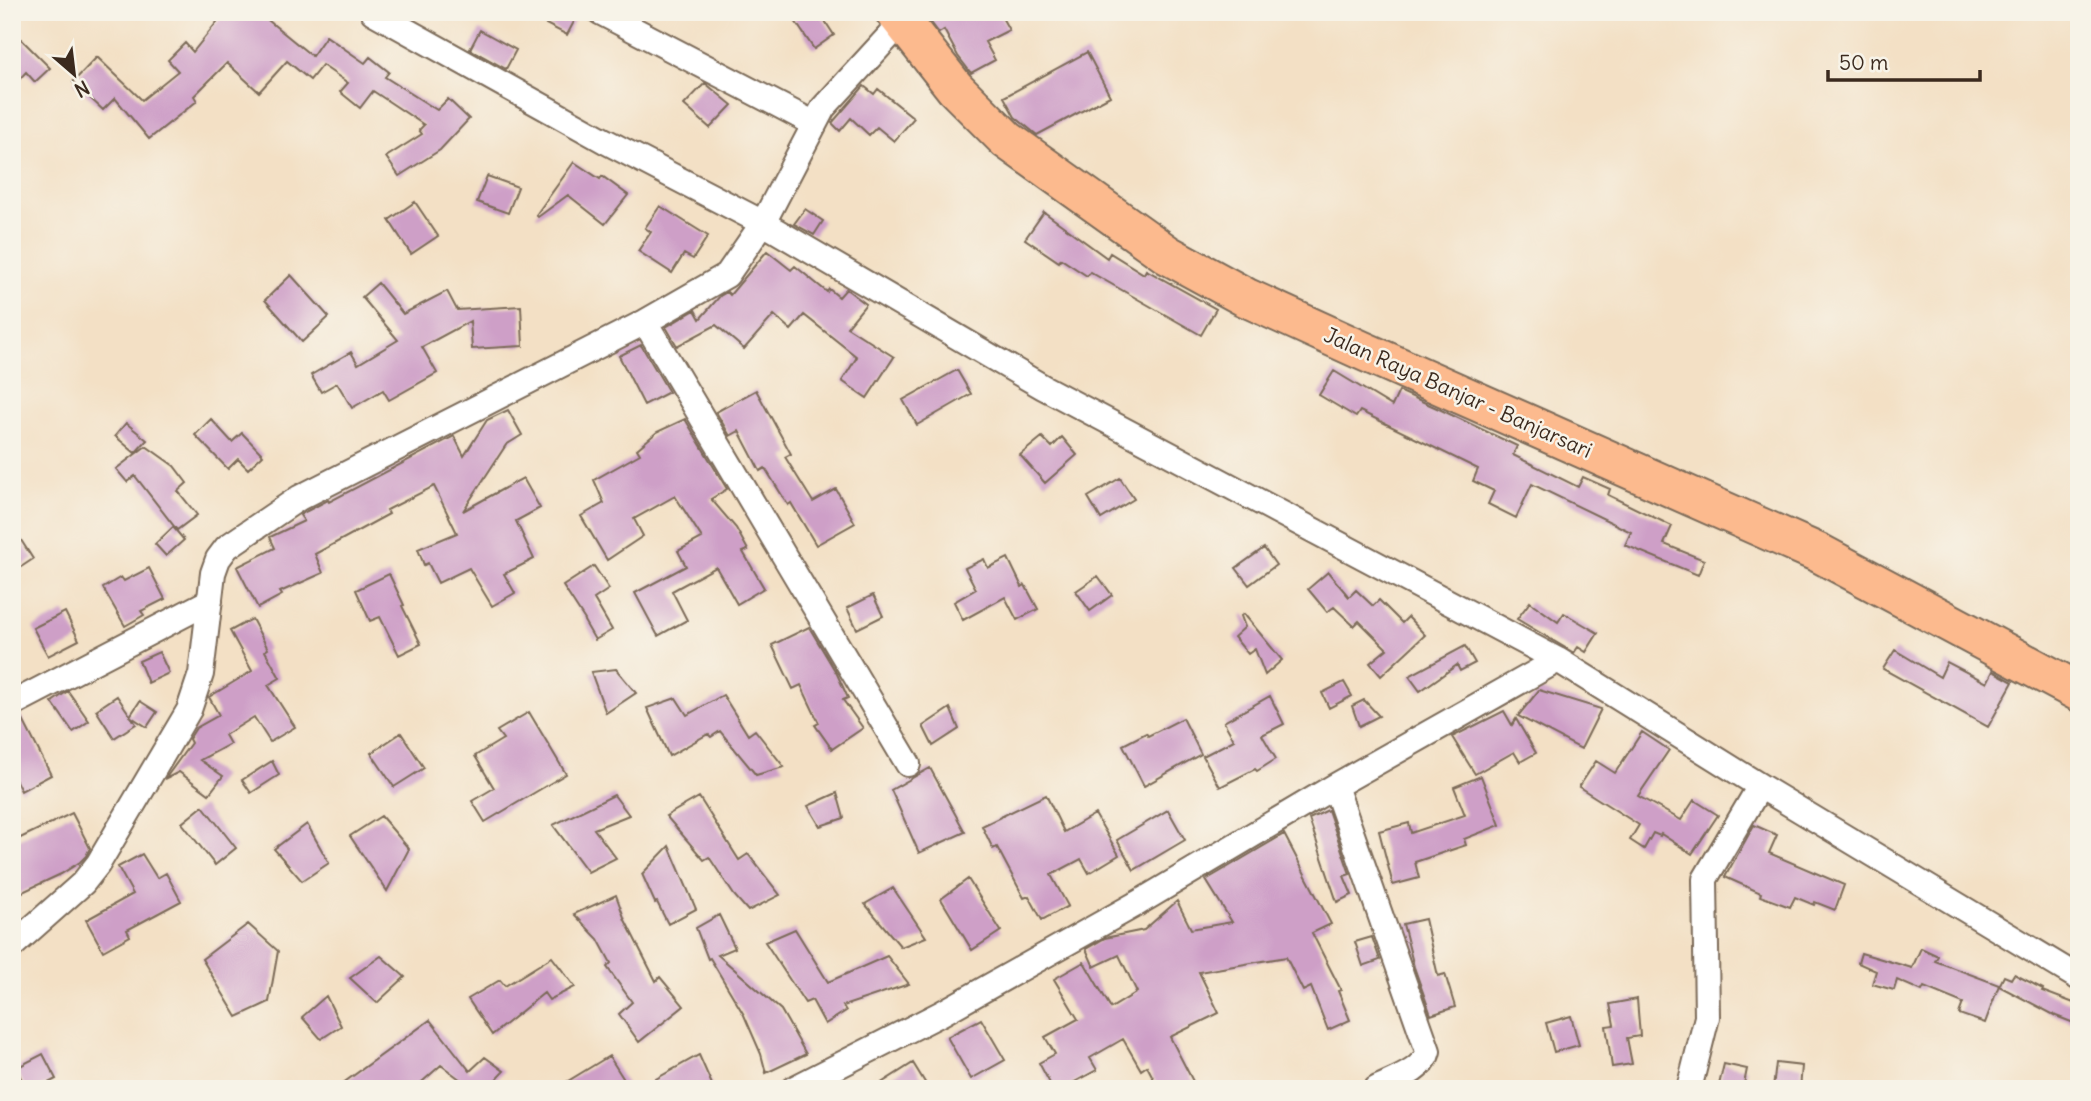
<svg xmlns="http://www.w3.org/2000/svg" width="2091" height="1101" font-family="Delius,sans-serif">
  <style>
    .building { fill: #ce9fc7 }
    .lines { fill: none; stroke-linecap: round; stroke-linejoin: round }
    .minor-casing { stroke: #7b6a58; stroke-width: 28 }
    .trunk-casing { stroke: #7b6a58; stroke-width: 42 }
    .minor { stroke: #fff; stroke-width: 24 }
    .trunk { stroke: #fcba8e; stroke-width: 38 }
    .labels { text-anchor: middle; stroke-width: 5; stroke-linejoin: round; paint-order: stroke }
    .street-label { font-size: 21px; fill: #3b2a1e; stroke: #f7f3e8 }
  </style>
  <rect width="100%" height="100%" fill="#f7f3e8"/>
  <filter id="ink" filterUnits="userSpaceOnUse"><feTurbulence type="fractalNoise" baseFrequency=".0143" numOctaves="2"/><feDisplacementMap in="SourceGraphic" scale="14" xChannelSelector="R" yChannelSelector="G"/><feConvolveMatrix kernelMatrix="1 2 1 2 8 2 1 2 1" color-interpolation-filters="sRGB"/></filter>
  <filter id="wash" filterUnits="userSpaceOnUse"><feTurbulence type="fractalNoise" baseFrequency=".00686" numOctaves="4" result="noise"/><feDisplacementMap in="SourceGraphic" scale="28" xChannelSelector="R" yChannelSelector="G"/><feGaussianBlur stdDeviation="1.57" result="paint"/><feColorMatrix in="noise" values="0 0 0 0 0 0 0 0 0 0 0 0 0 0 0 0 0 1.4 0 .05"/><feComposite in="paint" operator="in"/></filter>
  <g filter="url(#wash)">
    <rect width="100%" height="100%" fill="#f3e0c5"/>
    <g id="blocks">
      <path class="building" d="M225 12H258L312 56 326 36 365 63 370 57 389 72 385 77 437 110 448 99 469 119 440 150 399 176 386 157 422 134 419 130 424 125 373 91 360 108 340 92 348 83 322 65 310 80 287 61 259 92 227 63 194 96 197 101 149 139 115 98 103 110 73 82 97 57 142 100 178 71 168 60 185 43 193 52Z
        M523 12H564L576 18 567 35Z
        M789 12H819L834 35 814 49Z
        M923 12H999L1009 30 985 42 995 60 971 73 958 56 944 30 939 33Z
        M12 30 50 68 35 82 26 72 12 87Z
        M480 30 516 50 506 69 470 49Z
        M1087 52 1110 96 1037 135 1015 117 1004 97Z
        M705 83 732 105 710 128 684 105Z
        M864 86 874 94 878 89 914 118 894 141 877 127 869 135 851 118 840 131 832 123Z
        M574 162 600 179 602 176 628 195 605 224 568 195 538 217 536 215Z
        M487 176 518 187 508 213 477 202Z
        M415 202 438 236 411 254 389 220Z
        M660 206 708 236 693 259 684 254 672 273 638 251 651 232 645 228Z
        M805 209 823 221 814 235 794 224Z
        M1044 212 1107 258 1110 253 1144 274 1146 270 1216 309 1201 335 1090 272 1087 276 1061 259 1059 262 1025 239Z
        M767 251 791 270 795 266 827 292 829 289 839 297 846 289 866 304 847 327 894 357 867 398 842 381 857 357 804 315 791 330 774 315 744 349 716 325 677 346 666 327 695 310 700 319 720 296 727 292 730 295Z
        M291 275 329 317 302 342 265 300Z
        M378 283 403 314 447 291 457 310 521 306 523 346 472 349 470 321 422 347 437 373 389 400 383 390 352 408 337 383 321 392 311 375 351 352 358 364 398 340 362 297Z
        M641 345 669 392 644 405 619 356Z
        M957 370 971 394 917 425 903 400Z
        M1334 371 1392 406 1399 391 1439 409 1517 446 1513 455 1578 487 1583 477 1610 489 1608 495 1672 526 1664 544 1704 560 1698 575 1625 545 1631 532 1532 484 1516 518 1488 504 1494 491 1473 481 1478 469 1360 411 1356 417 1319 395Z
        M756 390 791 454 785 457 813 502 836 489 855 523 816 545 791 503 788 505 765 468 760 471 739 431 730 436 716 412Z
        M508 410 522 435 506 445 463 511 523 478 540 508 516 521 534 559 504 574 515 593 492 606 469 568 438 583 428 563 424 565 418 549 457 533 434 486 387 510 389 514 315 554 323 573 280 592 282 595 258 608 237 567 275 548 270 537 304 521 300 515 307 511 328 500 329 502 454 436 464 456 487 420Z
        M211 419 232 442 242 433 263 455 248 469 238 459 228 469 195 435Z
        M685 419 727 489 711 499 736 528 748 550 743 552 764 588 737 604 716 567 672 591 687 620 658 636 635 593 686 566 678 551 702 538 675 496 634 519 643 536 607 560 581 516 604 503 594 480 640 454 637 449 657 432Z
        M126 423 147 440 135 453 115 436Z
        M1042 437 1052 447 1062 437 1077 455 1045 483 1020 455Z
        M146 446 174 466 187 483 178 491 197 515 177 530 135 476 127 482 116 469Z
        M1120 478 1134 499 1101 519 1088 497Z
        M12 526 33 559 12 573Z
        M173 527 184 540 166 556 155 544Z
        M1264 548 1276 565 1249 585 1236 568Z
        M1008 558 1022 587 1025 585 1038 609 1017 620 1005 597 963 620 954 602 976 589 965 568 984 559 988 568Z
        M594 566 609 589 594 599 612 630 595 640 584 621 585 620 563 586Z
        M149 568 165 599 141 611 144 615 125 626 103 588 121 577 124 581Z
        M1328 572 1349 597 1356 590 1373 606 1379 600 1402 623 1408 617 1425 635 1381 676 1370 663 1387 649 1359 621 1354 626 1334 607 1327 612 1308 589Z
        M389 574 404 605 402 606 421 644 399 655 380 617 370 621 356 590Z
        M1098 576 1112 595 1090 611 1076 591Z
        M873 595 883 616 857 629 847 608Z
        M1530 602 1558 622 1564 613 1598 633 1586 652 1578 647 1574 653 1517 619Z
        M65 612 79 640 48 656 33 628Z
        M1244 614 1282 660 1265 675 1255 649 1248 654 1234 637 1245 627 1241 616Z
        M252 619 268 649 265 651 280 678 268 685 295 727 270 742 254 717 225 735 230 744 200 760 223 776 209 794 179 772 165 779 191 743 189 739 196 728 219 715 209 697 252 671 230 631Z
        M809 627 837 674 848 698 843 700 863 728 832 749 815 725 819 723 801 685 793 689 772 645Z
        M1465 646 1475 663 1460 671 1457 665 1420 691 1409 676Z
        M1895 650 1940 677 1947 662 1987 683 1993 671 2013 682 1988 727 1883 669Z
        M159 652 169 673 148 683 139 661Z
        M616 669 636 693 606 713 591 672Z
        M1344 682 1352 696 1329 708 1322 693Z
        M1539 690 1601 709 1581 749 1518 716Z
        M68 691 89 721 73 732 52 702Z
        M723 695 748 735 755 730 784 767 756 775 720 731 711 737 708 734 669 756 647 708 676 698 687 715Z
        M117 696 136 724 114 738 96 710Z
        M1270 696 1284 724 1262 735 1276 759 1257 771 1255 769 1220 787 1203 756 1234 740 1224 722Z
        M1364 700 1379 716 1359 726 1352 706Z
        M140 701 157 712 147 727 130 716Z
        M950 708 959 729 933 746 923 726Z
        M1504 711 1512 725 1516 719 1536 753 1520 762 1514 752 1475 774 1452 737Z
        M529 712 566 774 485 822 472 801 494 788 475 756 503 739 497 731Z
        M21 716 51 775 21 791 12 773V719Z
        M1183 718 1201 754 1144 786 1123 745 1146 733 1148 736Z
        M1642 732 1669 750 1638 796 1681 820 1694 800 1718 815 1692 854 1661 834 1660 836 1653 833 1644 849 1630 840 1639 825 1579 787 1596 761 1615 773Z
        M401 733 424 768 394 787 371 753Z
        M272 761 279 775 251 793 242 780Z
        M930 768 965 832 919 853 891 790Z
        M1481 776 1500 825 1464 839 1466 845 1415 862 1419 878 1393 885 1379 831 1409 823 1411 833 1465 815 1454 787Z
        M837 793 844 818 820 826 808 806Z
        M614 795 629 815 594 829 616 858 588 872 553 825Z
        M1046 795 1064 832 1095 814 1119 855 1089 873 1081 859 1051 875 1068 906 1042 920 1029 896 1024 898 997 847 993 849 982 826Z
        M699 797 739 860 748 854 780 895 748 911 734 895 709 857 704 860 666 816Z
        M203 806 236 848 215 865 182 823Z
        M1168 810 1185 840 1134 870 1117 840Z
        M1328 810 1350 874 1344 876 1352 895 1337 902 1309 819Z
        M72 813 90 848 86 856 80 862 61 874 12 897V842Z
        M381 816 409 849 387 891 350 836Z
        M307 824 329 863 302 881 274 849Z
        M1754 825 1777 835 1769 853 1844 885 1835 910 1815 902 1814 905 1795 897 1790 907 1760 896 1761 893 1725 877Z
        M1284 834 1331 924 1312 933 1341 990 1338 991 1350 1020 1328 1030 1311 987 1303 991 1286 957 1199 972 1219 1013 1170 1037 1197 1089H1159L1147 1066 1141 1070 1123 1039 1090 1058 1097 1070 1062 1089H1053L1039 1063 1055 1054 1045 1037 1078 1019 1054 979 1084 962 1111 1008 1137 992 1119 955 1094 967 1086 949 1105 938 1144 930 1177 901 1191 929 1232 922 1206 880Z
        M669 846 696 909 668 924 657 902 655 903 642 874Z
        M142 854 157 878 166 873 181 901 127 930 130 936 103 951 86 920 133 894 118 867Z
        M968 879 1001 931 972 950 941 899Z
        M893 888 926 937 901 947 865 904Z
        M616 895 625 920 656 981 660 977 684 1006 639 1042 619 1014 632 1002 607 967 611 963 598 939 574 914Z
        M719 915 735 948 718 955 781 1010 806 1054 766 1073 761 1054 744 1015 710 958 708 959 696 928Z
        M1425 919 1438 976 1445 974 1455 1007 1431 1015 1414 967 1403 924Z
        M248 924 278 951 269 1002 237 1017 202 959Z
        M795 929 828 982 887 956 909 984 843 1006 846 1011 825 1024 812 1000 805 1003 765 942Z
        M1372 937 1380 960 1363 966 1355 942Z
        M1921 948 1938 956 1935 961 1999 985 1985 1023 1959 1014 1963 1003 1924 987 1922 991 1897 980 1894 990 1872 984 1876 971 1858 963 1861 953 1912 968Z
        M381 956 405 977 377 1003 350 978Z
        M552 957 575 987 549 1000 544 993 492 1035 468 999 500 980 505 986Z
        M2014 974 2043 989 2042 991 2079 1005V1025L2056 1016 1999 986 2004 976 2011 979Z
        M326 996 341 1026 321 1039 302 1017Z
        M1637 999 1640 1036 1627 1038 1632 1064 1612 1067 1606 1026 1614 1025 1610 1004Z
        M1571 1016 1579 1045 1554 1052 1546 1023Z
        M981 1019 1005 1060 971 1079 947 1037Z
        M430 1020 470 1071 485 1057 504 1071 487 1089H473L441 1065 414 1089H335Z
        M43 1054 56 1079 37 1089H26L16 1068Z
        M699 1055 714 1089H638Z
        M609 1056 630 1089H555Z
        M913 1063 929 1089H872Z
        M1776 1063 1802 1066 1800 1089H1773Z
        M1724 1064 1747 1069 1743 1089H1718Z"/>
    </g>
  </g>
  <g filter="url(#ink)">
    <use href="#blocks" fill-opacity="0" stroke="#7b6a58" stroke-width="2"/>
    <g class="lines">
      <g class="minor-casing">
        <path id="minor" d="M373 12 605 141 763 223 1043 387 1558 660 1760 786 2079 978
          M600 12 813 123
          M645 322 908 764
          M12 704 210 601
          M1335 786 1428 1051C1424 1071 1393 1080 1376 1089
          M12 946 83 883 98 864 189 710 201 674 213 573 218 559 227 547 299 498 645 322 727 275 763 223 823 108 902 22
          M793 1089 942 1013 1138 903 1335 786 1558 660
          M1689 1089 1707 1017 1705 879 1760 786"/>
      </g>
      <g class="trunk-casing">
        <path id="trunk" d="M895 12 955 88 1007 140 1168 255 1245 297 1361 350 1821 554 2079 692"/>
      </g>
      <use href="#minor" class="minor"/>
      <use href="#trunk" class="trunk"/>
    </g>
  </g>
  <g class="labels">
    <g class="street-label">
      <text transform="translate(1458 393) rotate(24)" y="7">Jalan Raya Banjar - Banjarsari</text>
    </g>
  </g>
  <rect width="2091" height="1101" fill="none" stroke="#f7f3e8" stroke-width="42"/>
  <g transform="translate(74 74) rotate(152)" stroke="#f7f3e8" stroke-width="5" paint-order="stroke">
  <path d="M0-5L12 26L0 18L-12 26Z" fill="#3b2a1e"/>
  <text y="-10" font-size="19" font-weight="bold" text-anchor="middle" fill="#3b2a1e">N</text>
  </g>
  <path d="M1828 70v10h152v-10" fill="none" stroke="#3b2a1e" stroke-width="3.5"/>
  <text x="1839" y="70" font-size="21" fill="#3b2a1e" stroke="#f7f3e8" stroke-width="5" paint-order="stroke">50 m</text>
</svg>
